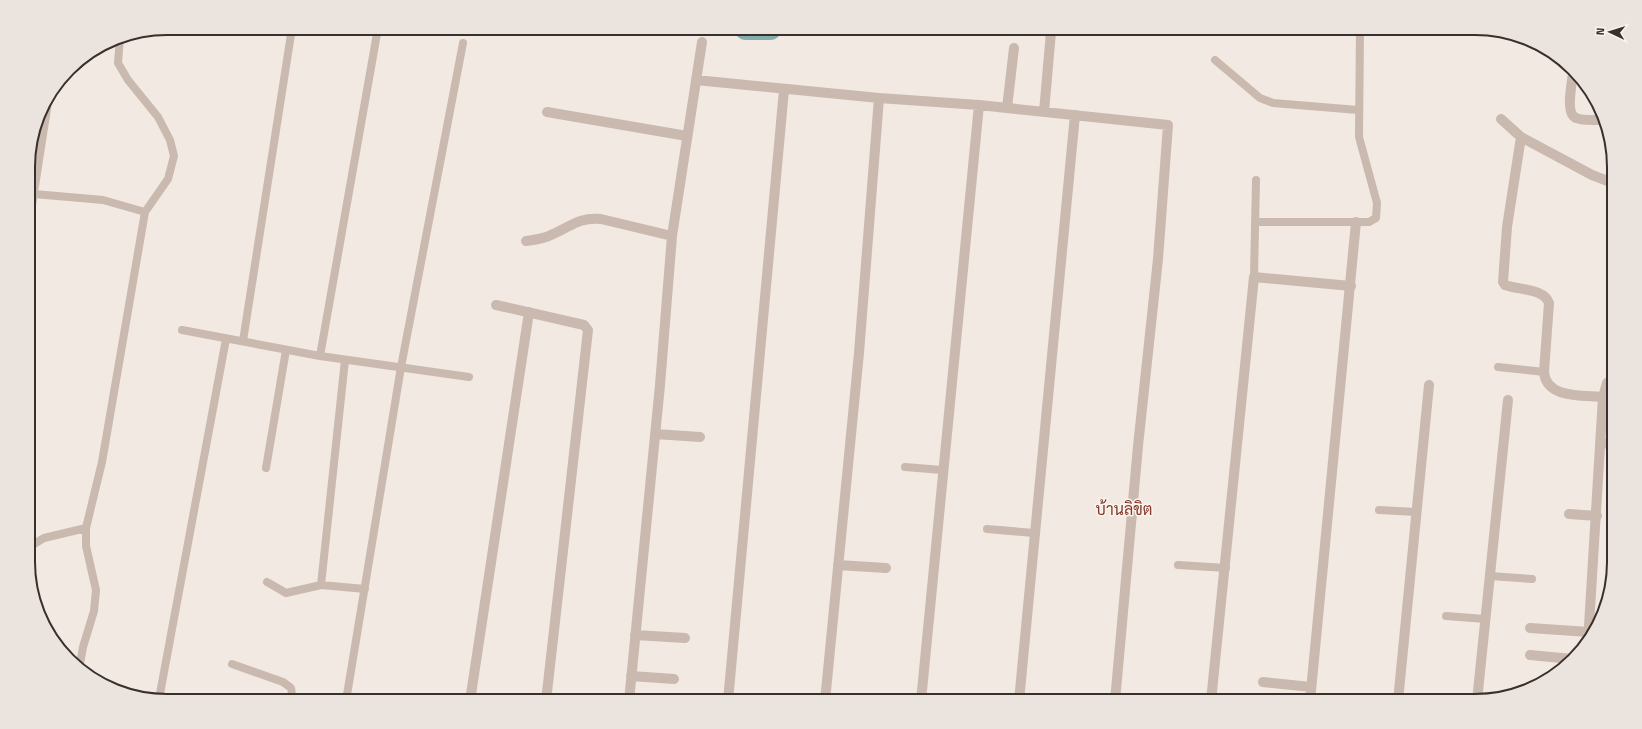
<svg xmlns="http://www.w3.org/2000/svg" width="1642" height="729" font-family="'Titillium Web',Sarabun,sans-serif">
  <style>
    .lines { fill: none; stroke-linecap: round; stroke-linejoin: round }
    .river { stroke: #82aeac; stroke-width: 24 }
    .service { stroke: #cab9ae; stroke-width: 8 }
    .minor { stroke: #cab9ae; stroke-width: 10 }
    .labels { text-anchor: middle; stroke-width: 3; stroke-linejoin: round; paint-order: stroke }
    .quarter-label { font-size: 16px; fill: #843829; stroke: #faf4ee }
    .rim { fill: none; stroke: #392f2c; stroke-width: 2 }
  </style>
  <rect width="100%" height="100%" fill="#f2e9e2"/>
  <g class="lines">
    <path class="river" d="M746 28H770"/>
    <path class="service" d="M1215 60 1260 98 1273 103 1358 110
      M34 194 103 200 145 212
      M1255 222H1369L1376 218 1377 203 1359 137 1360 28
      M28 231 49 96
      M1254 277 1256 180
      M182 330 320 356 469 377
      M243 341 292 28
      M320 356 378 28
      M345 360 321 585 365 589
      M1498 367 1544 372
      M905 467 942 470
      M266 468 286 350
      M1379 510 1416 512
      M987 529 1034 533
      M29 547 44 538 86 528
      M1178 565 1226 568
      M1490 576 1532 579
      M267 582 286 593 321 585
      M1446 616 1485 619
      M80 664 83 647 94 611 96 590 86 546V528L102 462 145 212 168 179 174 156 170 140 158 117 128 80 118 63 120 37
      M232 664 283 682 291 688 293 701
      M159 699 226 339
      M346 701 401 367 463 43"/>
    <path class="minor" d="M1573 73C1572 83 1565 114 1576 118 1583 121 1594 120 1601 120
      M696 80 879 98 979 105 1168 125 1158 259 1138 446 1115 701
      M1007 108 1014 48
      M547 112 687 136
      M1044 112 1051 32
      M1501 119 1521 137 1592 175 1613 183
      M1521 137 1507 227 1503 282 1505 285C1518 290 1544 288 1549 303L1544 372C1546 399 1583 395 1603 397
      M526 241C534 240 543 239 551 235 571 227 577 217 601 219L672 236
      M496 305 584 325 588 330 546 701
      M655 434 700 437
      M1601 443 1614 444
      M1569 514 1597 516
      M838 565 886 568
      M1530 628 1589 632
      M635 635 685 638
      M1588 642 1603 397 1607 383 1613 379
      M1530 655 1572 659
      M631 676 674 679
      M1263 682 1311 687
      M470 701 529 312
      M629 701 660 385 672 236 702 42
      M728 701 784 90
      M825 701 859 353 879 98
      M921 701 979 105
      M1019 701 1075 115
      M1211 701 1254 277 1351 286
      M1310 701 1356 222
      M1398 701 1429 385
      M1477 701 1508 400"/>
  </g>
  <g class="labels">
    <g class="quarter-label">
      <text x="1124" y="515">บ้านลิขิต</text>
    </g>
  </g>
  <path d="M0 0H1642V729H0ZM167 35H1475A132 132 0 0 1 1607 167V562A132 132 0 0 1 1475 694H167A132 132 0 0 1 35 562V167A132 132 0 0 1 167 35Z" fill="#ebe4de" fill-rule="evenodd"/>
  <path class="rim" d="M167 35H1475A132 132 0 0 1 1607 167V562A132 132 0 0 1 1475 694H167A132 132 0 0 1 35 562V167A132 132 0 0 1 167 35Z"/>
  <g transform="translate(1610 32) rotate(274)" stroke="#faf4ee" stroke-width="3" paint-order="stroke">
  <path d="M0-3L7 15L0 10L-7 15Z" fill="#392f2c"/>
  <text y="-6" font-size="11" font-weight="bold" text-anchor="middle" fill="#392f2c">N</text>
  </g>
</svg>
